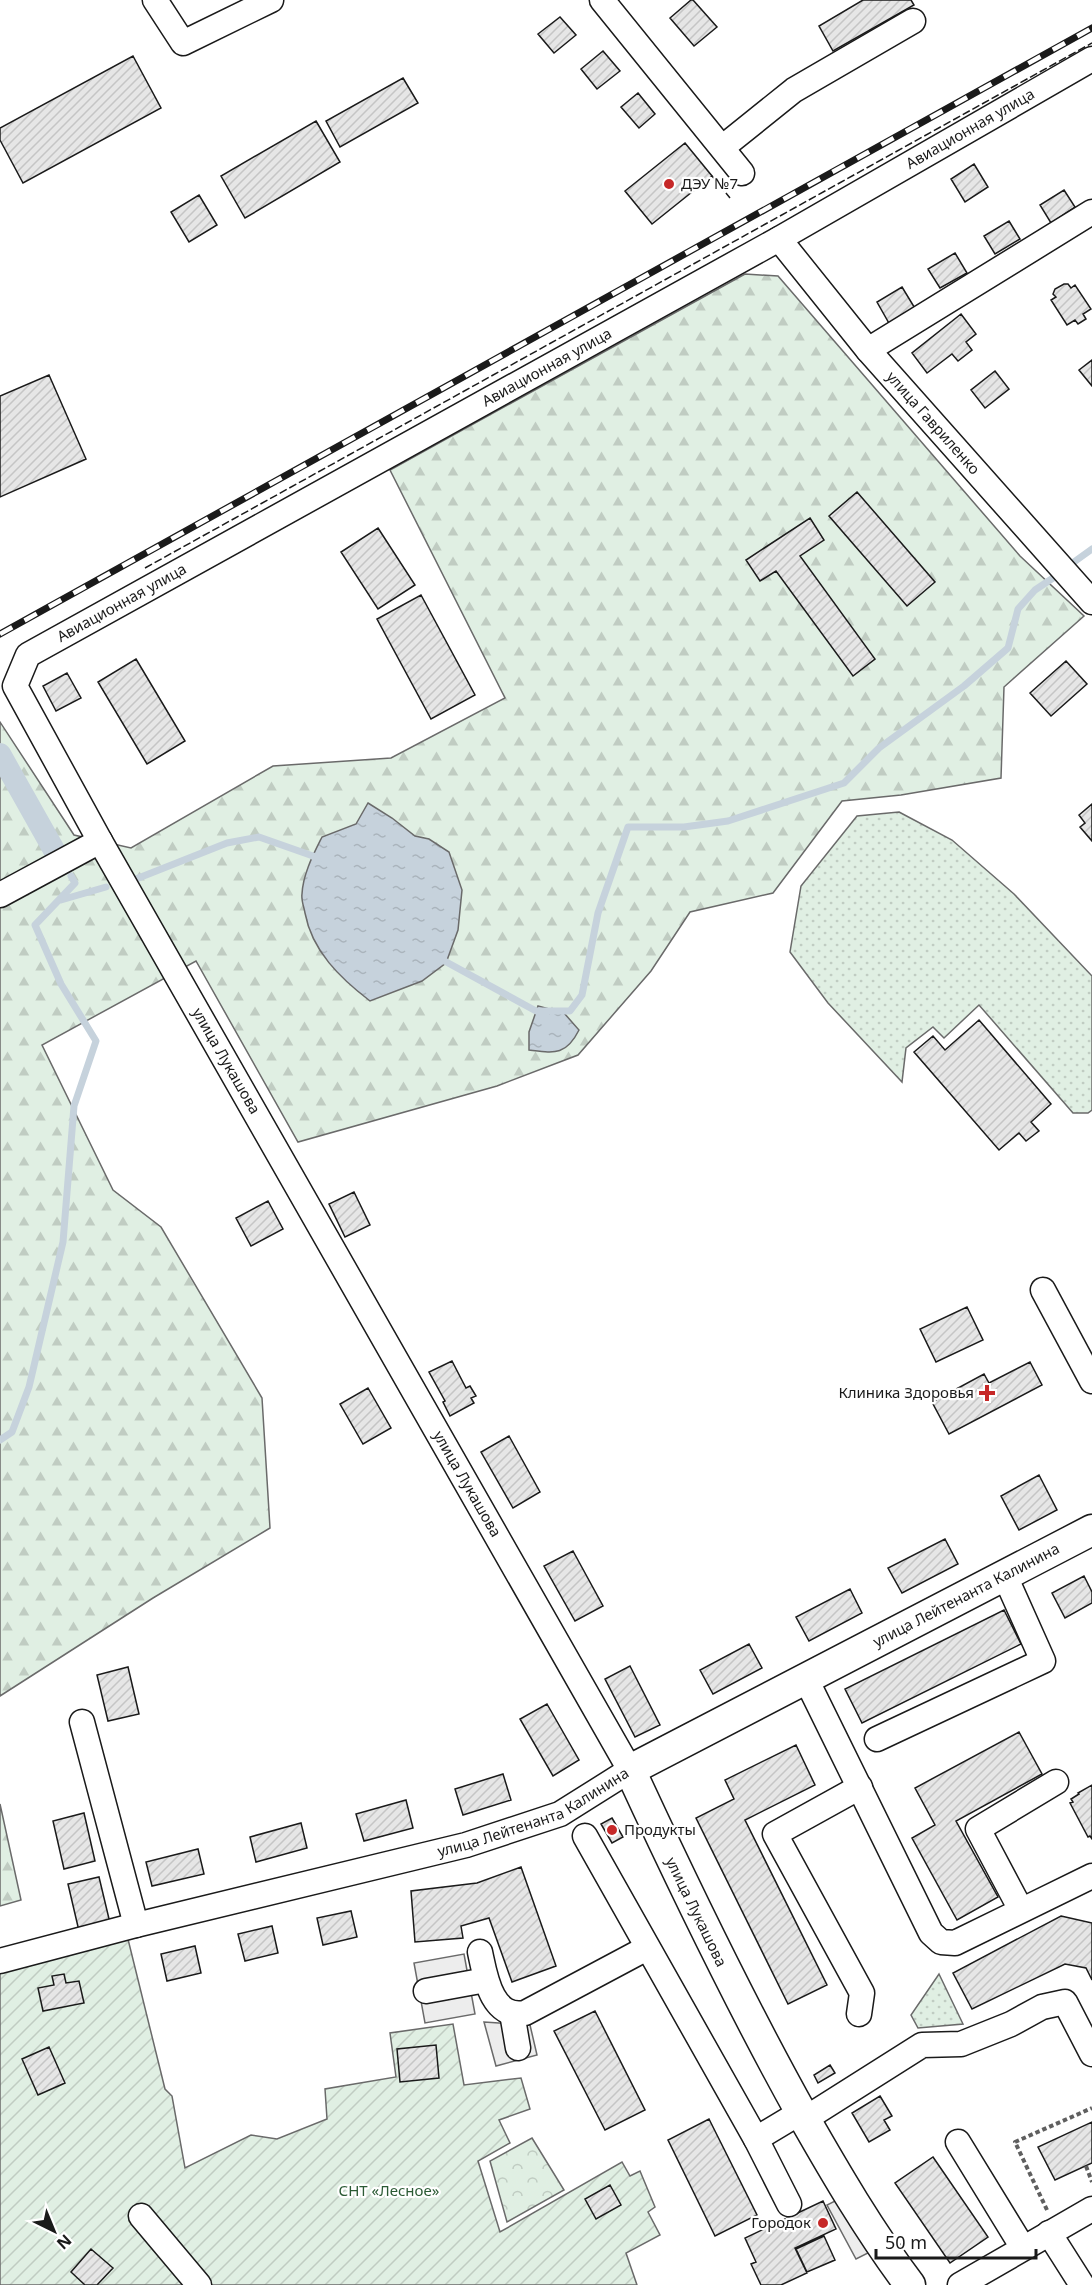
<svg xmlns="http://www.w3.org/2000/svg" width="1092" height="2285" font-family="'Noto Sans',sans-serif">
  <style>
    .grass { fill: url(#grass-dots); stroke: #6a6a6a; stroke-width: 1.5 }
    .forest { fill: url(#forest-firs); stroke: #6a6a6a; stroke-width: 1.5 }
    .park { fill: url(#park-crowns); stroke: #6a6a6a; stroke-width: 1.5 }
    .garden { fill: url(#garden-furrows); stroke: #6a6a6a; stroke-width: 1.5 }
    .parking { fill: #ededed; stroke: #6a6a6a; stroke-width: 1.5 }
    .water { fill: url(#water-ripples); stroke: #6a6a6a; stroke-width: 1.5 }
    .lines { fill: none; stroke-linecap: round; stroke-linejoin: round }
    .stream { stroke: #c6d2dc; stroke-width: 7 }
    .canal { stroke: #c6d2dc; stroke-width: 22 }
    .building { fill: url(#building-hatch); stroke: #1a1a1a; stroke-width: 1.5 }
    .minor-casing { stroke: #1a1a1a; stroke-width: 27 }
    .major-casing { stroke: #1a1a1a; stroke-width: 33 }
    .path { stroke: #5f5f5f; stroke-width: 4; stroke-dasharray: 4.5 3; stroke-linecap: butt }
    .minor { stroke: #fff; stroke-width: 24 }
    .major { stroke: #fff; stroke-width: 30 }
    .rail-casing { stroke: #1a1a1a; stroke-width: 7 }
    .rail { stroke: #fff; stroke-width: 4.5; stroke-dasharray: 14; stroke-linecap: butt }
    .fence { stroke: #1a1a1a; stroke-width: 1.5; stroke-dasharray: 8 3; stroke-linecap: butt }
    .poi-dot { fill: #c62828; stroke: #fff; stroke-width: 2 }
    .labels { text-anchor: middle; stroke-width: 4.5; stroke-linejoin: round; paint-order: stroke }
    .street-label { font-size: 15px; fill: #1a1a1a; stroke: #fff }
    .poi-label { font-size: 15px; fill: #1a1a1a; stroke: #fff; text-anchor: start }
    .park-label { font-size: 15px; fill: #2b5a34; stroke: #fff }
  </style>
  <defs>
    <pattern id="grass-dots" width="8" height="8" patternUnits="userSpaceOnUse" patternTransform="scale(1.5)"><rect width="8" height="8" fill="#e0efe3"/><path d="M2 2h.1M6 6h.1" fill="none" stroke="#c0ccc2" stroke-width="1.8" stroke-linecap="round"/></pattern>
    <pattern id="forest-firs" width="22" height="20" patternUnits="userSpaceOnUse" patternTransform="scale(1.5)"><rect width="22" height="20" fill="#e0efe3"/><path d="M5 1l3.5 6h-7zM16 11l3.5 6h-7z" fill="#c0ccc2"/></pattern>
    <pattern id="park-crowns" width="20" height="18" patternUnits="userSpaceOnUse" patternTransform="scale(1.5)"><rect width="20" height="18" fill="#e0efe3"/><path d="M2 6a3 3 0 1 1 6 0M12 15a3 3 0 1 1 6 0" fill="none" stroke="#c0ccc2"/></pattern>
    <pattern id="garden-furrows" width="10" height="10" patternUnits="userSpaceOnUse" patternTransform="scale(1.5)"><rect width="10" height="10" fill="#e0efe3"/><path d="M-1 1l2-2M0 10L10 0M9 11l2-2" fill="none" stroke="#c0ccc2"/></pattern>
    <pattern id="water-ripples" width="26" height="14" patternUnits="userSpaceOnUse" patternTransform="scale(1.5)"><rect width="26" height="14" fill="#c6d2dc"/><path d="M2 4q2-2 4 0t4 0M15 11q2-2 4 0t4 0" fill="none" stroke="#aab4bc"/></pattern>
    <pattern id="building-hatch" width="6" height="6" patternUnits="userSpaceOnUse" patternTransform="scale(1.5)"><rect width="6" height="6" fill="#e6e6e6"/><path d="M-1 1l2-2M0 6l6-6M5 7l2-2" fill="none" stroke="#c5c5c5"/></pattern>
  </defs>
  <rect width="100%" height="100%" fill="#fff"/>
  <path class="grass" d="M899 812 952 840 1014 894 1092 976V1110L1088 1113H1073L979 1005 944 1038 933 1027 906 1048 902 1082 828 1003 790 952 801 886 857 816Z
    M939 1974 963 2024 918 2028 911 2015Z"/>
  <path class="forest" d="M745 274 778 276 1020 556 1084 616 1004 687 1001 778 901 795 842 801 773 893 690 912 651 971 578 1055 497 1086 298 1142 196 961 42 1045 113 1190 161 1227 262 1398 270 1528 153 1598 0 1696V722L74 835 131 848 273 766 391 758 505 698 390 470Z
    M0 1804 21 1900 0 1906Z"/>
  <path class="park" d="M532 2138 564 2190 507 2222 490 2161Z"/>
  <path class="garden" d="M124 1923 165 2089 172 2096 185 2168 251 2135 277 2139 327 2119 325 2089 396 2077 390 2033 453 2024 464 2085 521 2078 530 2109 499 2120 510 2143 478 2161 500 2232 622 2162 630 2176 640 2171 655 2207 648 2212 660 2235 626 2253 637 2285H0V1965Z"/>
  <path class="parking" d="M464 1954 475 2014 425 2023 414 1963Z
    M484 2022 530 2025 537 2055 496 2066Z
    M845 2196 874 2250 856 2259 827 2205Z"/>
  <path class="water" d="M368 803 392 818 415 836 429 839 449 852 462 890 458 930 446 963 422 981 370 1001C340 978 312 951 305 913 304 907 301 900 302 894 303 874 313 855 322 837L356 824Z
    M538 1006 564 1013 579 1030C566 1056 554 1053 529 1050V1032Z"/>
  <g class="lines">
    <path class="stream" d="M1067 567 1092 549
      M136 879 227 843 259 837 313 856 318 861
      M61 900 106 887
      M439 958 536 1011H570L582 995 598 913 628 827H684L728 821 844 783 879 748 964 686 1008 648 1018 609 1035 590 1053 578
      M0 1440 12 1432 29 1387 63 1242 74 1106 96 1041 61 984 35 925 75 883 71 876"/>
    <path class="canal" d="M0 754 54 850"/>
  </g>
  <path class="building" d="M691 0H693L717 27 694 46 670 18Z
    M863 0H911L914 5 833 51 819 26Z
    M560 17 576 35 554 53 538 34Z
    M603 51 620 71 597 89 581 69Z
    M133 56 161 108 23 183 0 140V128Z
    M403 78 418 103 340 147 326 121Z
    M638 93 655 114 639 128 621 107Z
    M316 121 340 162 245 218 221 176Z
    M685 143 712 176 652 224 625 191Z
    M974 164 988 187 965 202 951 179Z
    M1064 190 1075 207 1051 223 1040 205Z
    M199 195 217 225 189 242 171 212Z
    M1009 221 1020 239 995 254 984 236Z
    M955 253 967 273 940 288 928 269Z
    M1064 284H1068L1071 288 1075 285 1091 309 1083 314 1086 319 1078 324 1075 320 1067 325 1051 300 1056 297 1053 294 1055 289Z
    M902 287 916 310 890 325 877 302Z
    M961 314 976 334 966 342 972 350 958 361 952 354 927 373 912 353Z
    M1092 360V386L1079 370Z
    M995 371 1009 389 985 408 971 390Z
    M49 375 86 459 0 497V396Z
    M857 492 935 582 907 606 829 516Z
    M810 518 824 540 800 556 875 659 853 676 776 571 760 581 746 560Z
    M378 528 415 585 378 609 341 552Z
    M421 595 475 695 431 719 377 619Z
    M136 659 185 741 147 764 98 682Z
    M1066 661 1087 684 1051 716 1030 693Z
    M67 673 81 698 56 711 43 686Z
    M1092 804V841L1080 827 1085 823 1079 815Z
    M979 1020 1051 1104 1031 1122 1039 1131 1026 1141 1019 1133 999 1150 914 1052 933 1036 945 1050Z
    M354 1192 370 1225 345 1237 329 1204Z
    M268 1201 283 1229 251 1246 236 1218Z
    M967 1307 983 1340 936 1362 920 1329Z
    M452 1361 466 1388 470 1386 476 1396 471 1398 474 1403 450 1416 443 1402 445 1401 429 1372Z
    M1030 1362 1042 1385 949 1434 932 1402 984 1374 989 1383Z
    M368 1388 391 1428 363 1444 340 1404Z
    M509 1436 540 1492 513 1508 481 1452Z
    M1039 1475 1057 1510 1019 1530 1001 1496Z
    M945 1539 958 1564 902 1593 888 1568Z
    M573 1551 603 1606 575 1621 544 1566Z
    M1084 1576 1092 1592V1603L1065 1618 1052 1593Z
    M850 1589 862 1613 809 1641 796 1617Z
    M1004 1610 1021 1644 862 1723 845 1689Z
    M749 1644 762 1668 713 1694 700 1670Z
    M630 1666 660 1725 635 1737 605 1679Z
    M128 1667 139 1714 108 1721 97 1675Z
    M547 1704 579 1760 553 1776 520 1719Z
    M1019 1732 1042 1774 956 1821 998 1897 957 1920 912 1838 935 1825 915 1788Z
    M796 1745 815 1785 745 1820 827 1985 788 2004 696 1818 734 1799 725 1780Z
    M503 1774 511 1800 463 1815 455 1789Z
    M1092 1785V1839L1090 1836 1088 1837 1070 1803 1073 1802 1071 1799 1079 1794 1078 1793Z
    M406 1800 413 1828 364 1841 356 1814Z
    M84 1813 95 1861 64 1869 53 1821Z
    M612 1818 623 1837 612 1843 601 1824Z
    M301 1823 307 1848 256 1862 250 1837Z
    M198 1849 204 1874 152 1886 146 1862Z
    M521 1867 556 1966 512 1982 489 1918 461 1926 463 1938 415 1942 411 1891 477 1883Z
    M99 1877 110 1923 79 1931 68 1884Z
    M351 1911 357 1937 323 1945 317 1918Z
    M1061 1916 1092 1923V1980L1086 1968 1065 1964 972 2009 953 1973Z
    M272 1926 278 1953 245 1961 238 1934Z
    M195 1946 201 1973 167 1981 161 1954Z
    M64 1974 66 1983 79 1981 84 2003 43 2011 38 1988 54 1985 52 1976Z
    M595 2011 645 2110 605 2130 554 2031Z
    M436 2045 439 2078 400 2082 397 2049Z
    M49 2047 65 2083 38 2095 22 2059Z
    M830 2065 835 2073 818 2083 814 2075Z
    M880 2096 892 2116 884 2120 890 2130 869 2142 852 2113Z
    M709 2119 757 2215 715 2236 668 2140Z
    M1092 2122V2163L1055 2180 1038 2147Z
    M933 2157 988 2237 950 2263 895 2183Z
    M610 2185 621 2205 596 2219 585 2199Z
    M823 2201 836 2229 795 2248 807 2273 781 2285H761L751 2264 756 2262 745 2238Z
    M824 2236 835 2260 807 2272 796 2249Z
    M91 2249 113 2268 97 2285H85L71 2272Z"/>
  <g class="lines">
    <g class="minor-casing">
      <g id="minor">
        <path d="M155 0 183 43 271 0"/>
        <path d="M602 0 742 173"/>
        <path d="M723 147 794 90 913 21"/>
        <path id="s1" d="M779 239 868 350 1092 602"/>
        <path d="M868 350 1092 212"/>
        <path d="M0 895 100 841"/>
        <path d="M1043 1290 1092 1381"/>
        <path d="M806 1679 931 1933 941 1942 955 1943 1092 1876"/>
        <path d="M82 1722 136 1925"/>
        <path d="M877 1739 1043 1661 1005 1576"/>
        <path d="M585 1836 756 2139 789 2204"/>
        <path d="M1021 1910 978 1829 1056 1782"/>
        <path d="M480 1952C485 1975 491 2019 525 2013L647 1948"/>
        <path id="s2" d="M0 1961 136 1925 466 1845 560 1814 630 1770 100 841 15 686 28 655 779 239 1092 59"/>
        <path d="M426 1991 486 1980"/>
        <path d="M512 2013 518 2048"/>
        <path d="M859 2014 862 1993 775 1834 860 1787"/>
        <path d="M805 2119 922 2045 961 2044 1011 2024 1042 2007 1065 2002 1092 2054"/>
        <path d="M756 2139 801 2112"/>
        <path d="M958 2142 1023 2248"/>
        <path d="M141 2216 199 2285"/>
        <path d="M1049 2233 1082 2285"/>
        <path d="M960 2285 1092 2209"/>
      </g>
    </g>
    <g class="major-casing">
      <g id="major">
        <path id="s3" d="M910 2285C870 2232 836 2174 803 2116 740 2003 684 1887 630 1770L1092 1530"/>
      </g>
    </g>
    <path class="path" d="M1086 2166 1092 2182
      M1047 2210 1015 2142 1092 2108"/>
    <use href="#minor" class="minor"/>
    <use href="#major" class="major"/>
    <g class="rail-casing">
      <path id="rail" d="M0 634 1092 28"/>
    </g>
    <use href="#rail" class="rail"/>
    <path class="fence" d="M712 176 730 198
      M145 568 1092 43"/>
  </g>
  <g class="poi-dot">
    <circle cx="669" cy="184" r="6"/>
    <path d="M984 1384h6v6h6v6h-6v6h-6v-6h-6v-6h6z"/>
    <circle cx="612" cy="1830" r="6"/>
    <circle cx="823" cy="2223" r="6"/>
  </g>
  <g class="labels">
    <g class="street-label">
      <text dy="5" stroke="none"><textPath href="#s2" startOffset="3021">Авиационная улица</textPath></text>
      <text dy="5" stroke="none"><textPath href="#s2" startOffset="2535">Авиационная улица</textPath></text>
      <text dy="5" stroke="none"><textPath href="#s1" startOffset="240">улица Гавриленко</textPath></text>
      <text dy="5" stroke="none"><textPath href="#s2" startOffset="2049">Авиационная улица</textPath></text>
      <text transform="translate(226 1061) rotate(60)" y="5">улица Лукашова</text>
      <text transform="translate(467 1484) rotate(60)" y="5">улица Лукашова</text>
      <text dy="5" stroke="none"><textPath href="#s3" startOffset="966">улица Лейтенанта Калинина</textPath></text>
      <text dy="5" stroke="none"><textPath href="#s2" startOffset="555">улица Лейтенанта Калинина</textPath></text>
      <text transform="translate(696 1912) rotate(64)" y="5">улица Лукашова</text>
    </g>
    <g class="poi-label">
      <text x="681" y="189">ДЭУ №7</text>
      <text x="974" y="1398" text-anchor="end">Клиника Здоровья</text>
      <text x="624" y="1835">Продукты</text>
      <text x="811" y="2228" text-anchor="end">Городок</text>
    </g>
    <g class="park-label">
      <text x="389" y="2196">СНТ «Лесное»</text>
    </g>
  </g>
  <g transform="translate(54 2231) rotate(137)" stroke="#ffffff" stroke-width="4.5" paint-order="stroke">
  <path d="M0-4.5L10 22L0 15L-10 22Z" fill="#1a1a1a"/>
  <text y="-9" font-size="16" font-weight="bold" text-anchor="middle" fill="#1a1a1a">N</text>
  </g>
  <path d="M876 2249v9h160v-9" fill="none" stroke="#1a1a1a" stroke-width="3"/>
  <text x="885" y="2249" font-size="18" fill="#1a1a1a" stroke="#ffffff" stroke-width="4.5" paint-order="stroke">50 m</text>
</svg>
